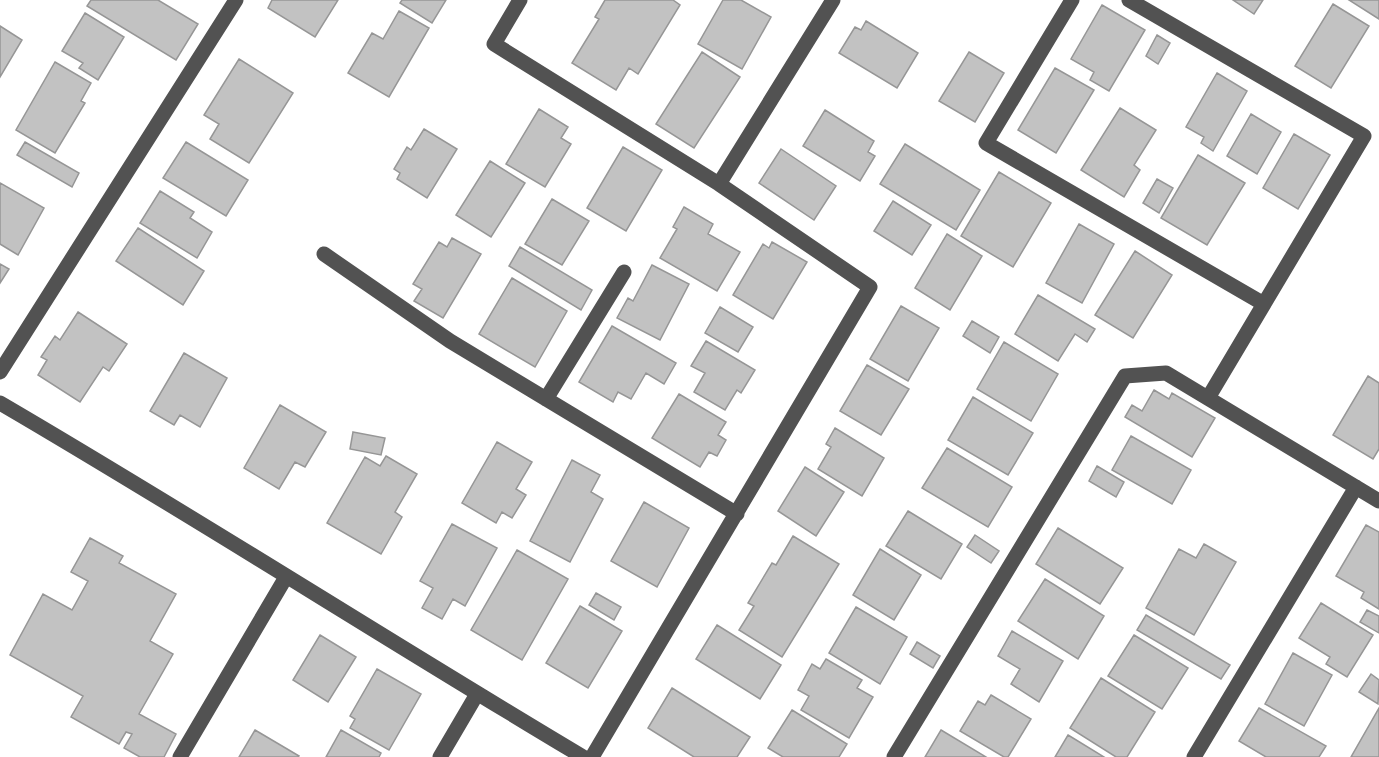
<svg xmlns="http://www.w3.org/2000/svg" width="1379" height="757" font-family="Jost,sans-serif">
  <style>
    .building { fill: #c2c2c2; stroke: #969696; stroke-width: 1.5 }
    .lines { fill: none; stroke-linecap: round; stroke-linejoin: round }
    .minor { stroke: #525252; stroke-width: 15 }
  </style>
  <rect width="100%" height="100%" fill="#fff"/>
  <path class="building" d="M91 0H158L198 24 176 60 87 6Z
    M272 0H338L315 37 268 8Z
    M402 0H446L432 23 400 3Z
    M605 0H673L680 5 638 74 629 68 616 90 572 63 599 19 595 17Z
    M723 0H741L771 17 742 69 698 44Z
    M1233 0H1263L1254 14Z
    M1349 0H1379V19Z
    M1333 4 1369 26 1331 88 1295 66Z
    M1102 5 1145 30 1109 91 1090 80 1094 72 1071 59Z
    M399 11 429 28 389 97 348 73 372 33 383 39Z
    M85 13 124 37 98 80 79 68 83 63 62 51Z
    M866 21 918 53 897 88 839 53 855 27 861 30Z
    M0 26 22 40 0 77Z
    M1157 35 1170 43 1158 64 1146 56Z
    M702 52 740 77 694 148 656 124Z
    M969 52 1004 73 975 122 939 101Z
    M239 59 293 93 249 163 210 139 219 124 204 115Z
    M55 62 91 83 81 101 85 103 55 153 16 130Z
    M1055 68 1094 90 1056 153 1018 130Z
    M1217 73 1247 91 1213 151 1201 143 1204 137 1186 127Z
    M1120 108 1156 130 1134 165 1140 170 1124 197 1081 170Z
    M539 109 568 127 561 138 571 144 545 187 506 164Z
    M825 110 874 141 868 152 875 156 860 181 803 146Z
    M1251 114 1281 132 1257 174 1227 156Z
    M424 129 457 149 427 198 397 179 400 173 394 169 407 147 411 150Z
    M1294 134 1330 155 1298 209 1263 188Z
    M25 142 79 173 72 187 17 155Z
    M186 142 248 180 226 216 163 178Z
    M905 144 980 190 956 230 880 184Z
    M623 147 662 170 626 231 587 208Z
    M781 149 836 186 814 220 759 183Z
    M1198 155 1245 183 1207 245 1161 218Z
    M490 161 525 183 491 237 456 215Z
    M999 172 1051 203 1013 267 961 236Z
    M1157 179 1173 188 1159 213 1143 203Z
    M0 183 44 208 18 255 0 244Z
    M160 191 194 212 190 218 212 232 197 258 140 223Z
    M552 199 589 221 562 265 525 244Z
    M893 201 931 225 912 255 874 231Z
    M684 207 713 224 708 234 740 252 717 291 660 258 677 229 673 227Z
    M1079 224 1114 244 1082 303 1046 283Z
    M138 228 204 271 183 305 116 261Z
    M947 234 982 256 950 310 915 288Z
    M452 238 481 254 443 318 414 301 422 289 413 284 439 242 447 247Z
    M772 242 807 262 773 319 733 295 763 244 769 248Z
    M520 247 592 290 581 310 509 266Z
    M1135 251 1172 275 1133 338 1095 315Z
    M0 264 9 269 0 283Z
    M652 265 689 284 660 340 617 318 628 298 633 301Z
    M512 278 567 311 535 367 479 334Z
    M1038 295 1095 329 1087 342 1075 334 1058 361 1015 334Z
    M901 306 939 328 908 381 870 359Z
    M720 307 753 327 738 352 705 333Z
    M78 312 127 344 109 371 103 367 80 402 38 375 47 360 41 357 55 336 60 340Z
    M972 321 999 337 990 353 963 336Z
    M612 326 676 363 664 384 646 373 631 399 618 392 613 402 579 382Z
    M706 341 755 370 741 393 737 390 725 410 694 392 705 373 691 366Z
    M1004 342 1058 374 1031 421 977 389Z
    M184 353 227 378 200 427 180 415 174 425 150 411Z
    M867 365 909 389 881 435 840 411Z
    M1368 376 1379 383V449L1373 459 1333 435Z
    M1154 390 1169 399 1172 393 1215 418 1192 457 1125 417 1132 405 1142 411Z
    M679 394 726 422 718 435 726 440 717 456 709 452 700 467 652 438Z
    M973 397 1033 433 1008 475 948 440Z
    M280 405 326 432 305 467 295 462 279 489 244 468Z
    M835 428 884 458 862 496 818 469 831 447 826 444Z
    M353 432 385 438 381 455 350 449Z
    M1131 436 1191 470 1172 504 1112 470Z
    M497 442 532 462 516 489 526 495 512 518 502 512 496 523 462 503Z
    M947 448 1012 487 988 527 922 488Z
    M386 456 417 474 395 512 402 517 381 554 327 523 365 457 380 466Z
    M572 460 600 475 591 492 603 499 570 562 530 541Z
    M1097 466 1124 482 1116 497 1089 481Z
    M805 467 844 492 816 536 778 511Z
    M644 502 689 528 657 587 611 561Z
    M908 511 962 544 941 579 886 546Z
    M452 524 497 548 465 606 453 599 442 619 422 608 433 588 420 581Z
    M1366 525 1379 532V609L1361 598 1364 592 1336 576Z
    M1058 528 1123 568 1100 604 1036 564Z
    M975 535 999 551 991 563 967 547Z
    M793 536 839 564 782 657 739 630 754 606 748 603 772 563 776 565Z
    M90 538 123 556 119 563 176 594 150 641 173 654 139 714 176 734 164 757H140L124 748 132 734 126 732 119 744 71 717 83 696 10 655 43 594 72 610 88 581 71 572Z
    M1204 544 1236 562 1194 635 1146 608 1179 549 1196 558Z
    M880 549 921 575 894 620 853 595Z
    M517 550 568 579 522 660 471 630Z
    M1045 579 1104 616 1078 659 1018 621Z
    M596 593 621 607 614 620 589 605Z
    M1321 603 1373 635 1347 677 1326 664 1330 657 1299 638Z
    M580 606 622 631 588 688 546 663Z
    M856 607 907 637 880 684 829 653Z
    M1367 610 1379 616V633L1360 622Z
    M1146 615 1230 665 1221 679 1137 630Z
    M717 625 781 665 760 699 696 659Z
    M1012 631 1063 661 1039 702 1011 684 1020 669 998 656Z
    M320 635 356 657 328 702 293 680Z
    M1134 635 1188 668 1162 709 1108 676Z
    M917 642 940 656 933 668 910 654Z
    M1293 653 1332 675 1304 726 1265 704Z
    M826 659 862 680 857 688 873 697 849 738 801 710 809 696 798 690 812 664 820 669Z
    M377 669 421 694 389 750 350 728 355 719 350 716Z
    M1371 674 1379 680 1378 704 1359 692Z
    M1101 678 1155 712 1127 757H1116L1070 728Z
    M672 688 750 737 737 757H694L648 728Z
    M991 695 1031 719 1008 757H1004L960 731 978 701 985 705Z
    M1259 708 1326 746 1319 757H1266L1239 741Z
    M1379 708V757H1351Z
    M792 710 847 744 839 757H783L768 748Z
    M255 730 299 756 298 757H239Z
    M341 730 381 753 379 757H326Z
    M941 730 986 757H925Z
    M1068 735 1104 757H1055Z"/>
  <g class="lines">
    <path class="minor" d="M520 0 494 44 719 184 870 287 592 757
      M1072 0 986 143 1264 304
      M1129 0 1364 136 1208 398
      M719 184 833 0
      M324 254 450 341 737 514
      M0 372 236 0
      M546 399 624 272
      M0 403C197 518 388 641 583 757
      M180 757 286 577
      M440 757 477 694
      M894 757 1125 376 1166 373 1379 501
      M1194 757 1356 487"/>
  </g>
</svg>
